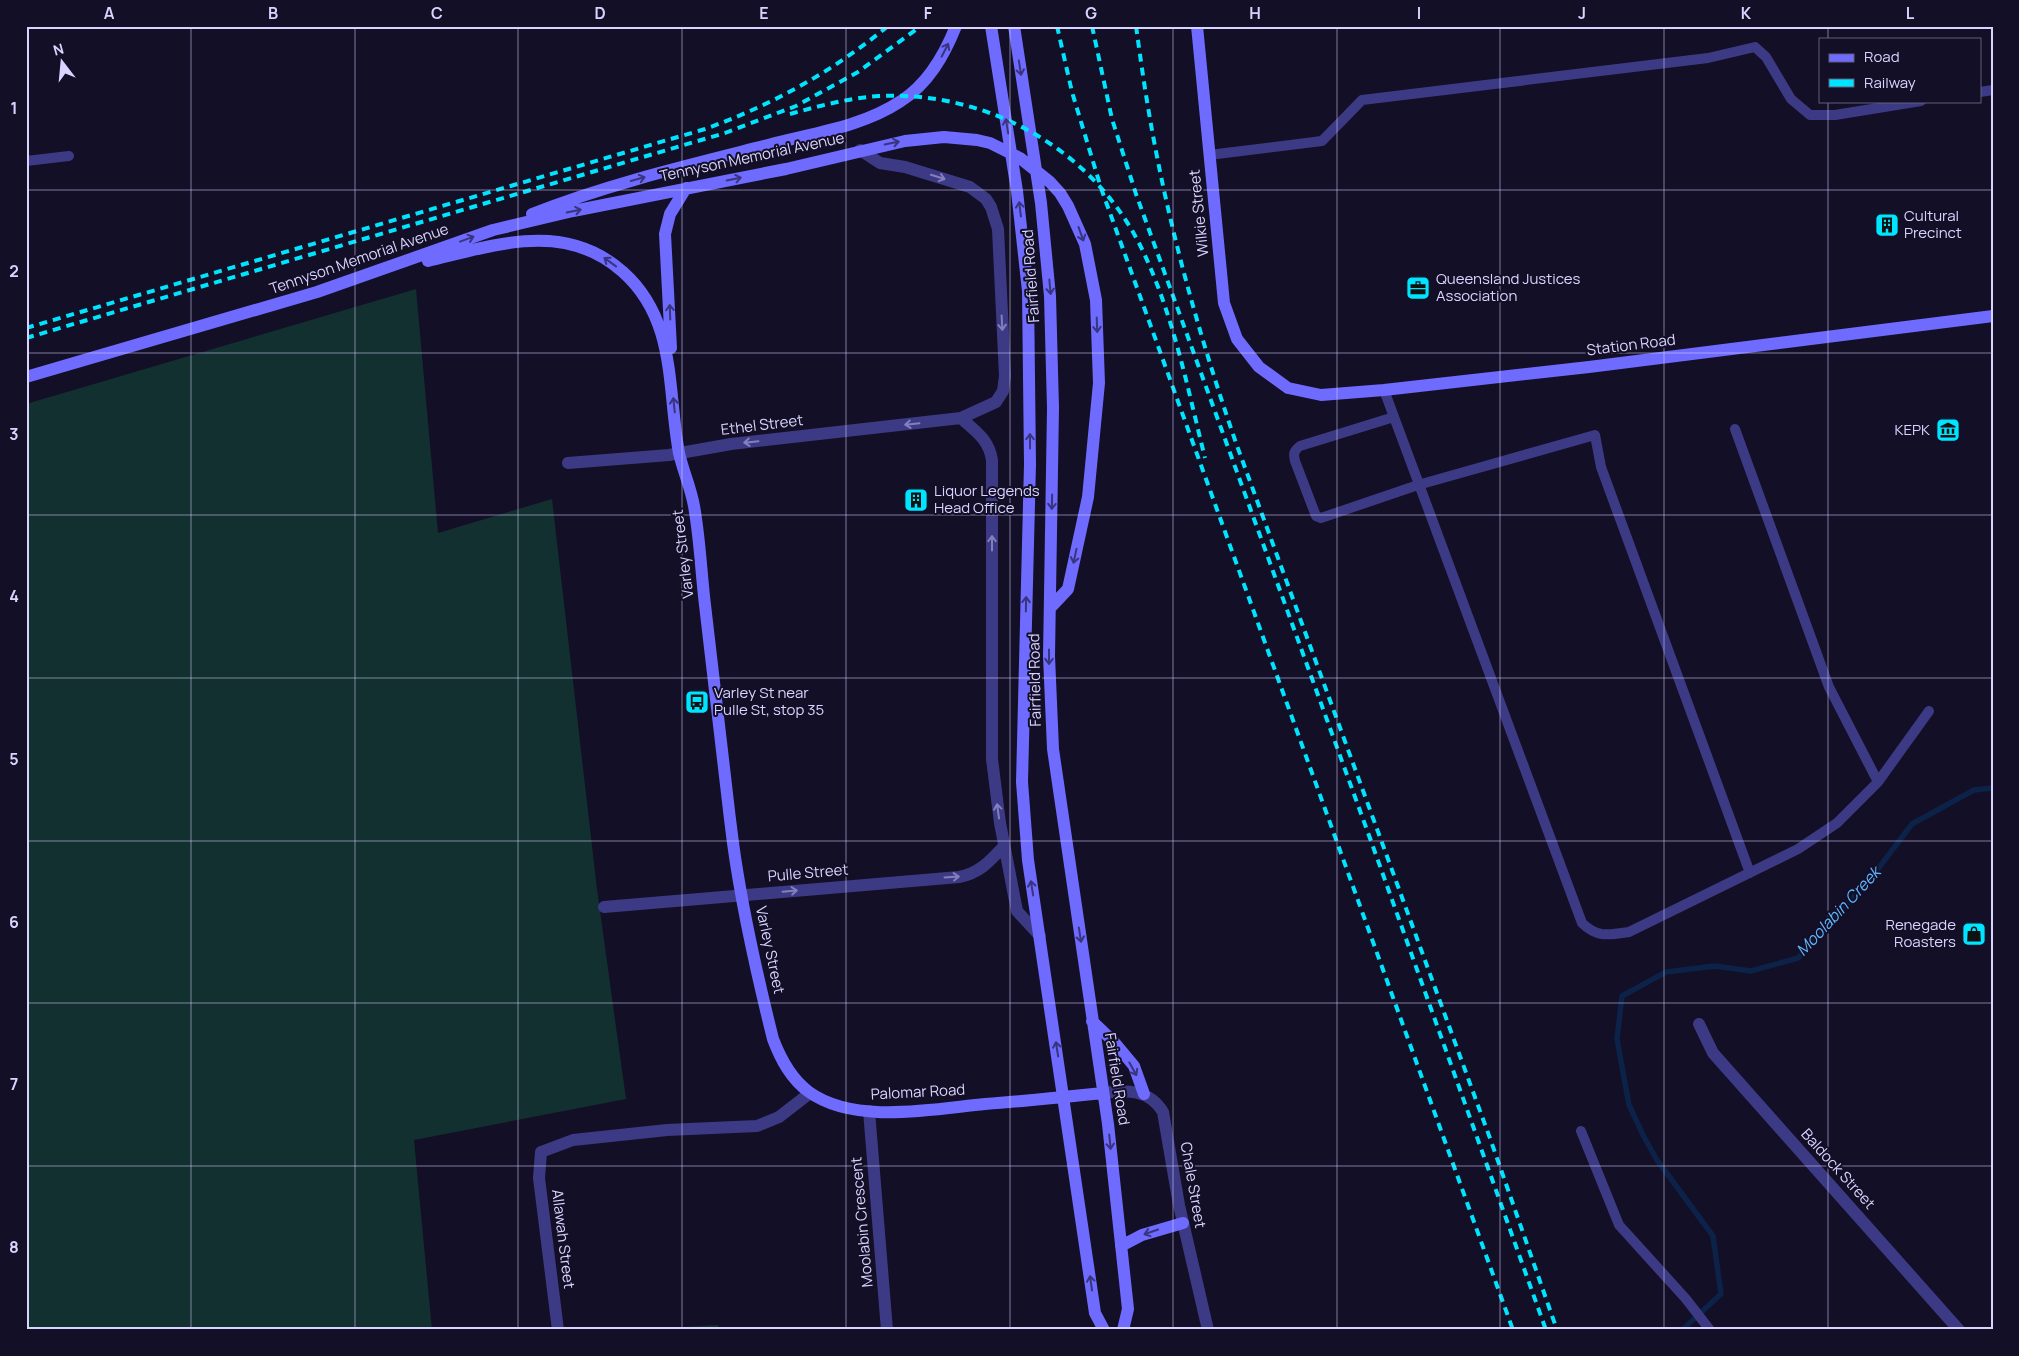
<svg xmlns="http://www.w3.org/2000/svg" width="2019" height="1356" font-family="Manrope,sans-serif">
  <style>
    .grass { fill: #12302f }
    .park { fill: url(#park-crowns) }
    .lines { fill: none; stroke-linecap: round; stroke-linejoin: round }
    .stream { stroke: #0c2248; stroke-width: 5.5 }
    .lane { stroke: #3d3a85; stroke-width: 10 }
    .street { stroke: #3d3a85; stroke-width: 12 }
    .secondary { stroke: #6f6bff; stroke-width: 12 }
    .rail { stroke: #00e5ff; stroke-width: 4; stroke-dasharray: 8 6; stroke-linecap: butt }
    .oneway { stroke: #38347d }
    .oneway2 { stroke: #837fbc }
    .grid { fill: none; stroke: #d9d4ff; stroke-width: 1; stroke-opacity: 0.55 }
    .labels { text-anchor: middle; stroke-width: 4; stroke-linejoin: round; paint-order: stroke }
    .street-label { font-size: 15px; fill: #d9d4ff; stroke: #130f26 }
    .poi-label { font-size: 15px; fill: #d9d4ff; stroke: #130f26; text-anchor: start }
    .water-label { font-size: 16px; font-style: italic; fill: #62b6ff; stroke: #130f26 }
    .neatline { fill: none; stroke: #d9d4ff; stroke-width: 2 }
    .grid-label { font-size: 16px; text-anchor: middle; font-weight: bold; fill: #d9d4ff }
  </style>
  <defs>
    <pattern id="park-crowns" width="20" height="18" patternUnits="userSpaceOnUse" patternTransform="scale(1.25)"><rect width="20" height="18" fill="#12302f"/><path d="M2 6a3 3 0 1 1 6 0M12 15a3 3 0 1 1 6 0" fill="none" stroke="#344d4e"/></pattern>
  </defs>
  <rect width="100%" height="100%" fill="#130f26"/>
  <path class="grass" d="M416 289 438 533 552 499 597 889 626 1099 414 1140 432 1330H26V404Z"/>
  <path class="park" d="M718 1325 719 1330H628Z"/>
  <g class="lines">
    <path class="stream" d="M1682 1330 1721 1294 1713 1236 1657 1160 1644 1137 1629 1105 1617 1039 1622 996 1666 972 1715 966 1751 971 1798 958 1871 878 1912 824 1974 790 1993 788"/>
    <path class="lane" d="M1980 92 1993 90
      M1209 155 1322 141 1362 100 1708 58 1755 47 1766 57 1791 99 1810 115H1835L1921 101
      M26 161 69 156
      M1384 390 1582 923C1597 938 1609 935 1629 932L1798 849 1837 823 1878 782 1929 711
      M1394 417 1300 446C1294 451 1293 453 1295 461L1316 516 1321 518 1418 485 1595 435 1601 467 1750 873
      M1735 429 1829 687 1878 782
      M1581 1131 1619 1225 1686 1299 1710 1330"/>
    <path class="street" d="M961 418C975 431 989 439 992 460V759L1000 823 1017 911 1040 936
      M568 463 669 455 731 444 961 418 996 402 1003 391 1005 376 998 229 991 207 986 199 970 187 905 167 880 163 860 150
      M604 907 959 877C980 873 990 861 1004 846
      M1699 1024 1713 1053 1959 1330
      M1103 1093C1127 1090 1149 1089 1163 1112L1179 1205 1208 1330
      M869 1111 887 1330
      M558 1330 539 1178 541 1152 573 1140 667 1130 757 1126 779 1117 810 1093"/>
    <path class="secondary" d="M991 26 1017 191 1028 291 1030 464 1022 782 1028 860 1095 1313 1104 1330
      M1014 26 1041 203 1050 296 1053 408 1049 656 1053 749 1108 1124 1128 1309 1123 1330
      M1197 26 1224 303 1237 339 1259 367 1288 388 1321 395 1384 390 1589 367 1993 316
      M532 214C608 184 689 165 768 145 813 133 862 127 901 101 928 84 944 56 956 26
      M428 261C495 245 565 220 623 272 677 320 667 389 679 453 683 471 691 488 694 506 700 539 701 572 705 605 714 685 723 764 733 843 742 909 757 975 773 1039 781 1060 791 1079 809 1092 855 1125 933 1109 985 1104 1024 1101 1064 1097 1103 1093
      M671 348 665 234 670 214 686 188
      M26 377 317 292 493 230 573 211 786 169 905 141 944 137 977 140 990 143 1020 158 1050 182 1060 193 1068 206 1085 244 1096 300 1099 383 1088 497 1068 589 1050 608
      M1092 1021 1114 1042 1134 1066 1144 1094
      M1121 1246 1142 1235 1183 1223"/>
    <path class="rail" d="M1057 26 1072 92 1101 188 1513 1330
      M1092 26 1112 119 1136 194 1371 841 1546 1330
      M1136 26C1140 55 1144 84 1149 113 1168 225 1199 335 1236 443L1491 1141 1557 1330
      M790 114C819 106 849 98 879 96 987 91 1091 148 1140 245 1173 312 1187 386 1205 458
      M26 328 705 129C772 105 832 72 888 26
      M26 338 725 133 796 106 858 72 921 26"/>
  </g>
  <defs><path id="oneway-shaft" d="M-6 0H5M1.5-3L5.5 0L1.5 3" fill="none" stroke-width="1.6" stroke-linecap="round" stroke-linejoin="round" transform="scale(1.25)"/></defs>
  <g class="oneway">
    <use href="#oneway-shaft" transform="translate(945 50) rotate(-63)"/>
    <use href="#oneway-shaft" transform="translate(1020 68) rotate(81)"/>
    <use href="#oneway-shaft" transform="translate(1007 126) rotate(-99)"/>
    <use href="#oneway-shaft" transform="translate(892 143) rotate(-12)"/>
    <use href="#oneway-shaft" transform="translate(638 179) rotate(-16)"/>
    <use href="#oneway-shaft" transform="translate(734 179) rotate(-11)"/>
    <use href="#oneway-shaft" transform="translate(1020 209) rotate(-97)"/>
    <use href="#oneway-shaft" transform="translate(574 211) rotate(-12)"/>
    <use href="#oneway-shaft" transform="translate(1081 234) rotate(70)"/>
    <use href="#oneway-shaft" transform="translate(467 239) rotate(-20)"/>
    <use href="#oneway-shaft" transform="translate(610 262) rotate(-144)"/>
    <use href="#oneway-shaft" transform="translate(1050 287) rotate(85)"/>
    <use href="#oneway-shaft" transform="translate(670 312) rotate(-92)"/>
    <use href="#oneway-shaft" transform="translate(1097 325) rotate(88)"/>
    <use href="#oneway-shaft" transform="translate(674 405) rotate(-96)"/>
    <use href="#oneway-shaft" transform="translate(1030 441) rotate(-90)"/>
    <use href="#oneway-shaft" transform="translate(1052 502) rotate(91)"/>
    <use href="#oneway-shaft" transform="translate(1075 556) rotate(102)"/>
    <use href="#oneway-shaft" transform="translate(1026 604) rotate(-89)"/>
    <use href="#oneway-shaft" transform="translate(1049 657) rotate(90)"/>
    <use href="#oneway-shaft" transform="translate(1032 888) rotate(-99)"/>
    <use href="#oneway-shaft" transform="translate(1080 935) rotate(81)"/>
    <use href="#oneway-shaft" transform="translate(1057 1049) rotate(-99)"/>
    <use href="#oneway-shaft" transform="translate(1133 1069) rotate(61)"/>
    <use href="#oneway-shaft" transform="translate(1110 1142) rotate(84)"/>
    <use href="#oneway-shaft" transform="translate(1151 1232) rotate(161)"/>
    <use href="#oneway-shaft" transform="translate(1091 1283) rotate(-98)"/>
  </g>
  <g class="oneway2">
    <use href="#oneway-shaft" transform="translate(938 177) rotate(17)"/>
    <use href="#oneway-shaft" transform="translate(1002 323) rotate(87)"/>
    <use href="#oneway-shaft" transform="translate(912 424) rotate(174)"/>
    <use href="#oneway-shaft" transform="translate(751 442) rotate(174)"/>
    <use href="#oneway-shaft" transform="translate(992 543) rotate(-90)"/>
    <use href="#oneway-shaft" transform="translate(998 811) rotate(-98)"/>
    <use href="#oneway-shaft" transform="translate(952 877) rotate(-4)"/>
    <use href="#oneway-shaft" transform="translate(790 891) rotate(-5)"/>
  </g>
  <path class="grid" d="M191 26V1330M355 26V1330M518 26V1330M682 26V1330M846 26V1330M1010 26V1330M1173 26V1330M1337 26V1330M1500 26V1330M1664 26V1330M1828 26V39M1828 101V1330M26 190H1993M26 353H1993M26 515H1993M26 678H1993M26 841H1993M26 1003H1993M26 1166H1993"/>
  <defs>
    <g id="building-square" transform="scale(1.25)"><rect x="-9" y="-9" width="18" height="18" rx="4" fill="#00e5ff" stroke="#130f26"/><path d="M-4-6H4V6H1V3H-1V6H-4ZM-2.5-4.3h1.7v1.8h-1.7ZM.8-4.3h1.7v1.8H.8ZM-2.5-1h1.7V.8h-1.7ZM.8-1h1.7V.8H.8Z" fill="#111"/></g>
    <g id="office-square" transform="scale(1.25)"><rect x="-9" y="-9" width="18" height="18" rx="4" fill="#00e5ff" stroke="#130f26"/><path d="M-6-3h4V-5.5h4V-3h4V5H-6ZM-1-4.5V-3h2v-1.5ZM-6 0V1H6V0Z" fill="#111"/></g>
    <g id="museum-square" transform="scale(1.25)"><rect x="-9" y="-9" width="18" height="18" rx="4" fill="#00e5ff" stroke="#130f26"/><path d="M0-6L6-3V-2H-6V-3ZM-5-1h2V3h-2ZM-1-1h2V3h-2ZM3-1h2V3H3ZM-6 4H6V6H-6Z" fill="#111"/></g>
    <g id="bus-square" transform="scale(1.25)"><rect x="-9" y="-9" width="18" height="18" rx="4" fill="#00e5ff" stroke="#130f26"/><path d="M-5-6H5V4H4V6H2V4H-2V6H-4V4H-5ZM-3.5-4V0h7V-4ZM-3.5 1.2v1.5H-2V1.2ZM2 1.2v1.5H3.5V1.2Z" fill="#111"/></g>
    <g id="shop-square" transform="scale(1.25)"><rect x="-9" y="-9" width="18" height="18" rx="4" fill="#00e5ff" stroke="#130f26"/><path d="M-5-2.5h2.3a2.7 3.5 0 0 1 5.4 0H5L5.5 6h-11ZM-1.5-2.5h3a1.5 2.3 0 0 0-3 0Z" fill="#111"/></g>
  </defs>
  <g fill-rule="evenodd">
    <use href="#building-square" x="1887" y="225"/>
    <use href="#office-square" x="1418" y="288"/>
    <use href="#museum-square" x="1948" y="430"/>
    <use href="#building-square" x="916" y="500"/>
    <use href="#bus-square" x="697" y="702"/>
    <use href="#shop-square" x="1974" y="934"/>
  </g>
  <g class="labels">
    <g class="street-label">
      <text transform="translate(752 157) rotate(-12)" y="5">Tennyson Memorial Avenue</text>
      <text transform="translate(1199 213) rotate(-96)" y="5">Wilkie Street</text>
      <text transform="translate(359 259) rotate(-19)" y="5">Tennyson Memorial Avenue</text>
      <text transform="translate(1031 276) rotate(-94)" y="5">Fairfield Road</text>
      <text transform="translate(1631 345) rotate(-7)" y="5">Station Road</text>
      <text transform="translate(762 425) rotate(-7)" y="5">Ethel Street</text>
      <text transform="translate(683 554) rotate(-97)" y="5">Varley Street</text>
      <text transform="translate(1035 680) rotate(-91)" y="5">Fairfield Road</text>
      <text transform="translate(808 873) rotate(-5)" y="5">Pulle Street</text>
      <text transform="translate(770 950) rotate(78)" y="5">Varley Street</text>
      <text transform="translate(1117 1079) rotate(81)" y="5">Fairfield Road</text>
      <text transform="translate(918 1092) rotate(-3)" y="5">Palomar Road</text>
      <text transform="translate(1838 1169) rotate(48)" y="5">Baldock Street</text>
      <text transform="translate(1193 1185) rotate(80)" y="5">Chale Street</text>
      <text transform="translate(862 1222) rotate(-95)" y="5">Moolabin Crescent</text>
      <text transform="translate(563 1239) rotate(83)" y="5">Allawah Street</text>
    </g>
    <g class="poi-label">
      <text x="1904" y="221">Cultural<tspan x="1904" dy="17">Precinct</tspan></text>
      <text x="1436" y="284">Queensland Justices<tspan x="1436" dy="17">Association</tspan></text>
      <text x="1930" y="435" text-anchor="end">KEPK</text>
      <text x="934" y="496">Liquor Legends<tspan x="934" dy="17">Head Office</tspan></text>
      <text x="714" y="698">Varley St near<tspan x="714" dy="17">Pulle St, stop 35</tspan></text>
      <text x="1956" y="930" text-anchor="end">Renegade<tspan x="1956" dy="17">Roasters</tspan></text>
    </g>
    <g class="water-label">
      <text transform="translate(1838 911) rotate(-47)" y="6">Moolabin Creek</text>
    </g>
  </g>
  <rect width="2019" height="1356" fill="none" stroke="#130f26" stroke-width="55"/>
  <rect x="1819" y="38" width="162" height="65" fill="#130f26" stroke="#625e7d"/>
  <rect x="1829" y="54" width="25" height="8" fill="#6f6bff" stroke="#625e7d"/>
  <text x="1864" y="62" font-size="15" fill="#d9d4ff">Road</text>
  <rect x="1829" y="79" width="25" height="8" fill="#00e5ff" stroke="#625e7d"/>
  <text x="1864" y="88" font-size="15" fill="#d9d4ff">Railway</text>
  <g transform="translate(62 62) rotate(344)" stroke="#130f26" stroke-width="4" paint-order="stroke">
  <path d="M0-4L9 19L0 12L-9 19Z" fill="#d9d4ff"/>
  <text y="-8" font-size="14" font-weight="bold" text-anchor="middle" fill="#d9d4ff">N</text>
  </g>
  <rect x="28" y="28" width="1964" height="1300" class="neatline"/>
  <g class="grid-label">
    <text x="109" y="19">A</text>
    <text x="273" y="19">B</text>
    <text x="437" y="19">C</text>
    <text x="600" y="19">D</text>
    <text x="764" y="19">E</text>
    <text x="928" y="19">F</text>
    <text x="1091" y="19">G</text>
    <text x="1255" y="19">H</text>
    <text x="1419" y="19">I</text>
    <text x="1582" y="19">J</text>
    <text x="1746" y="19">K</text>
    <text x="1910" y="19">L</text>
    <text x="14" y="114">1</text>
    <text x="14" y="277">2</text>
    <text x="14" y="440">3</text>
    <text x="14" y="602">4</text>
    <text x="14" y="765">5</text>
    <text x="14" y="928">6</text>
    <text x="14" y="1090">7</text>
    <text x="14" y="1253">8</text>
  </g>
</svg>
